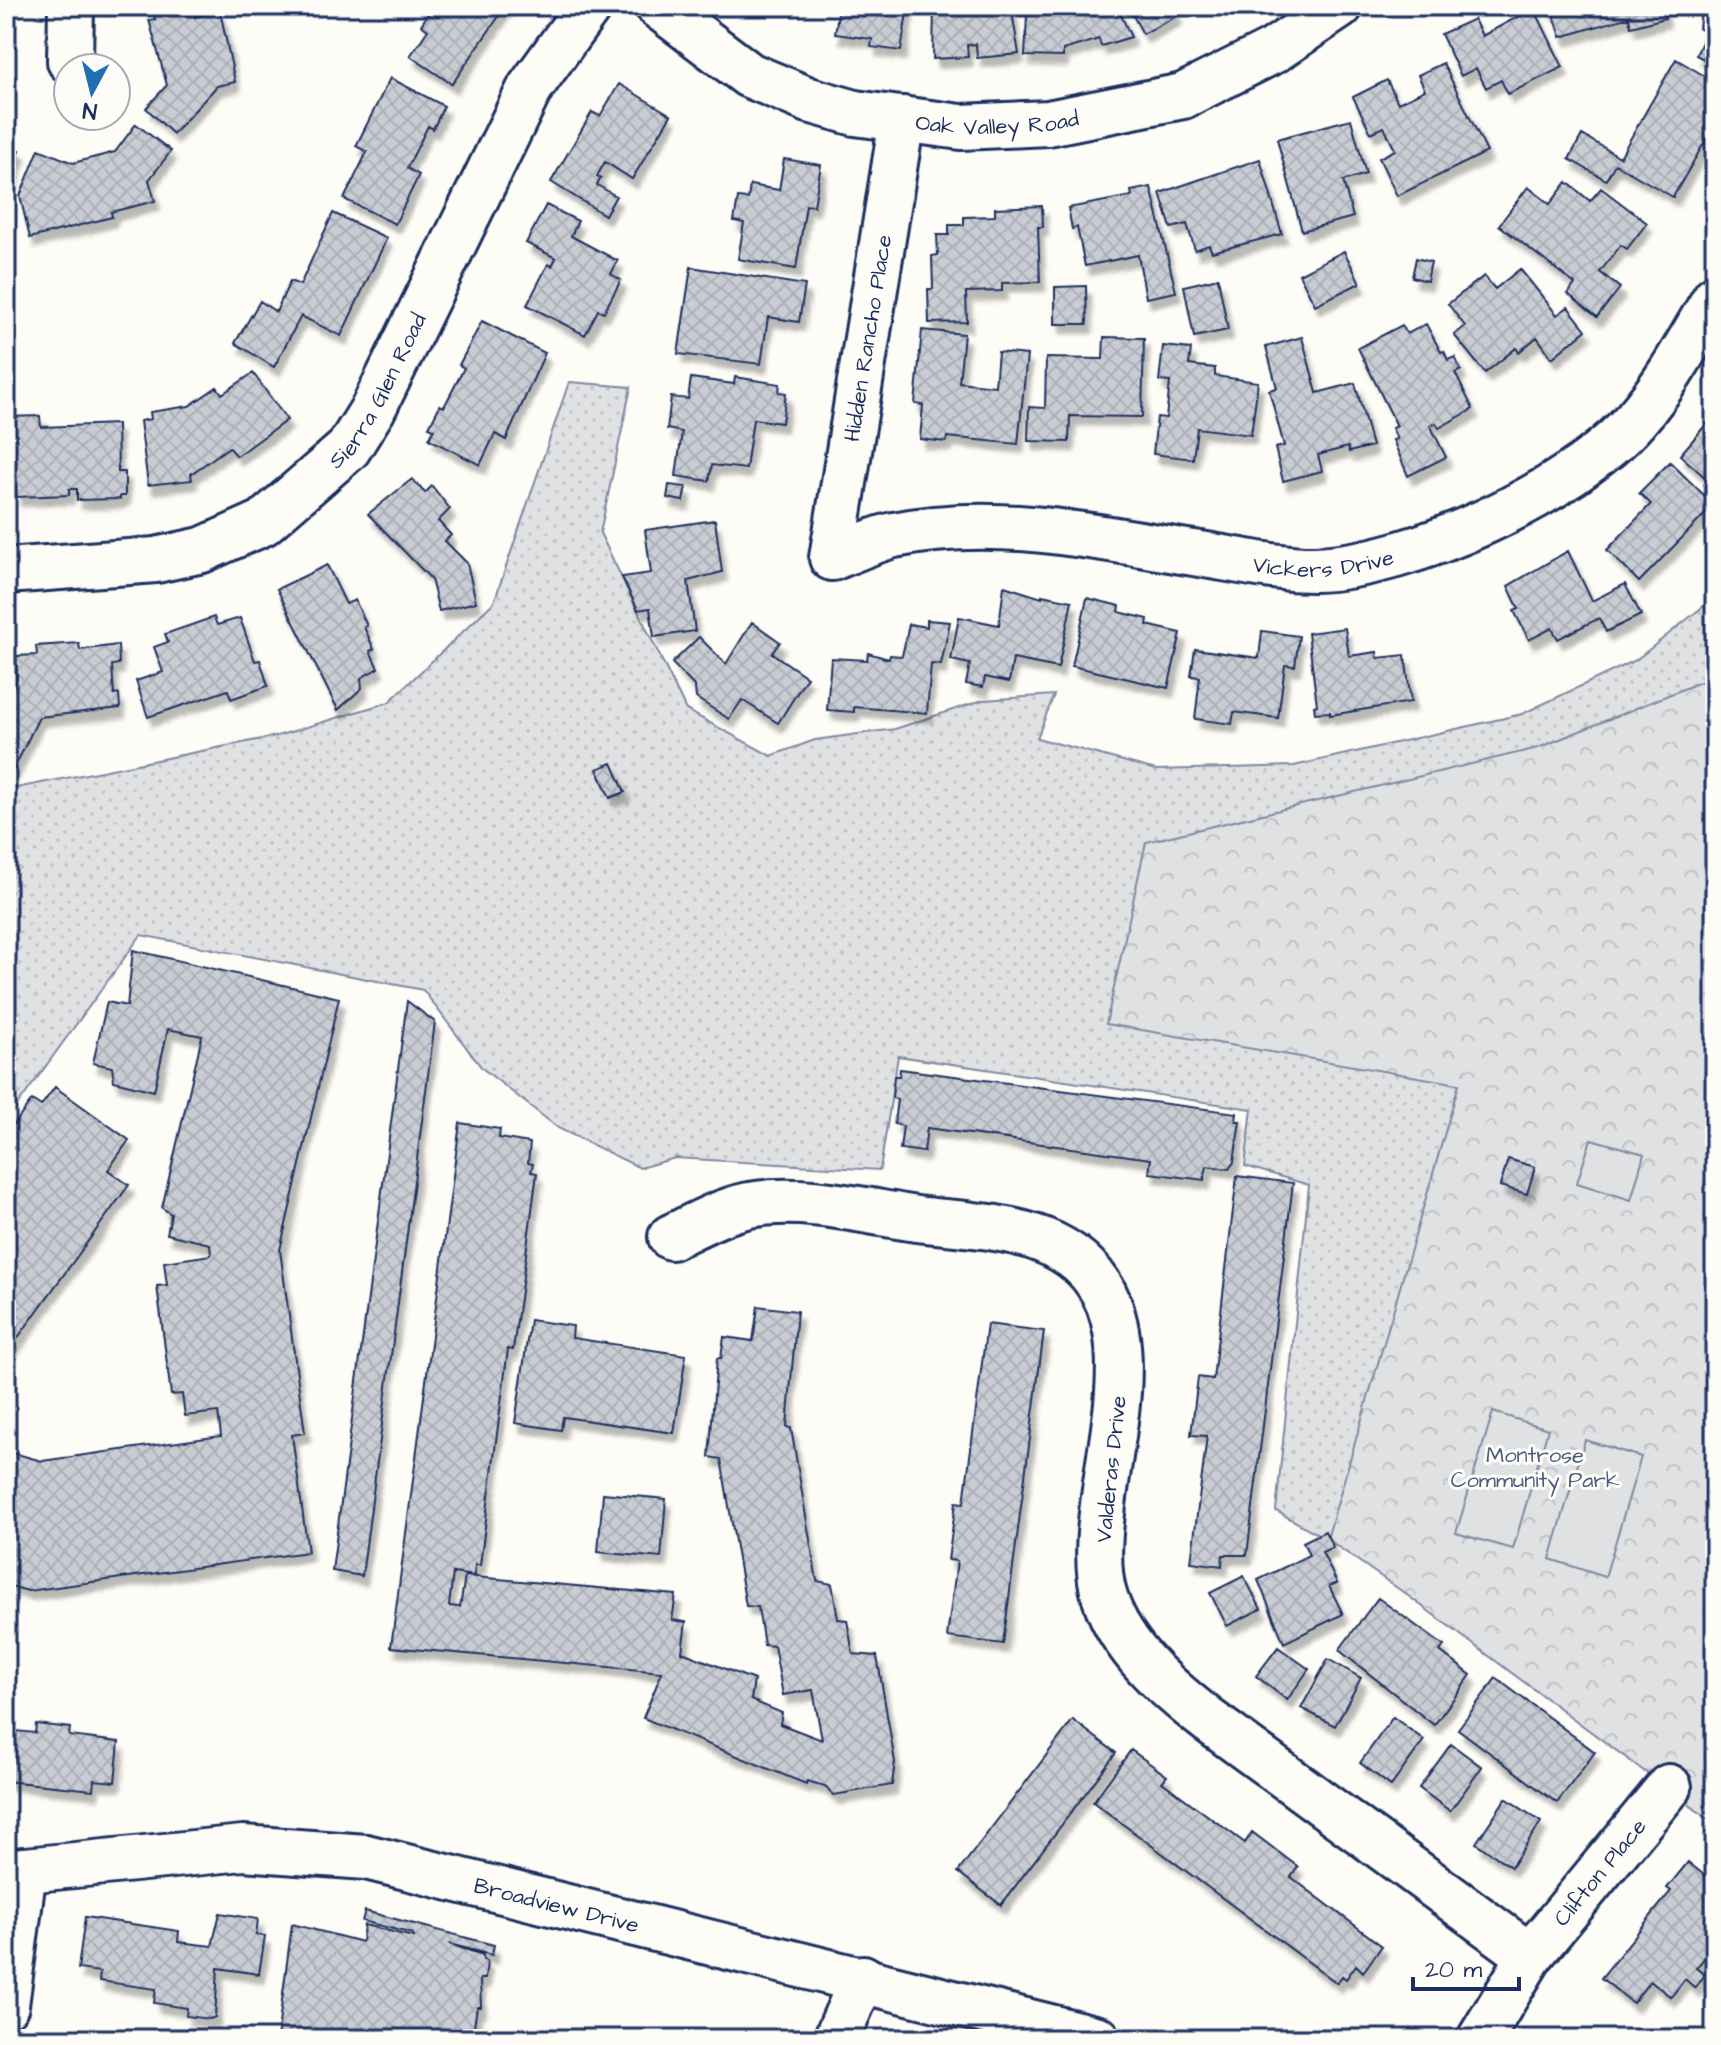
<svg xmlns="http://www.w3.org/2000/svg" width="1721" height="2045" font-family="'Architects Daughter',sans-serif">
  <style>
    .grass { fill: url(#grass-dots); stroke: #7e88a0; stroke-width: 2 }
    .park { fill: url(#park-crowns); stroke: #7e88a0; stroke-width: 2 }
    .pitch { fill: #e0e1e3; stroke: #7e88a0; stroke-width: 2 }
    .building { fill: url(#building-cross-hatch); stroke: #1b2f5e; stroke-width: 2; filter: url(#shadow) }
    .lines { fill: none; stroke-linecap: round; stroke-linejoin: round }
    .minor-casing { stroke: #1b2f5e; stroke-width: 50 }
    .minor { stroke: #fdfcf7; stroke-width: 44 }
    .labels { text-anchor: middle; stroke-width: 6; stroke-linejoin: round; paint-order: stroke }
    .street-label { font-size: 22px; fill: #1b2f5e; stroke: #fdfcf7 }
    .park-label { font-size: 22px; fill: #4c5c7f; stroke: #fdfcf7 }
  </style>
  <defs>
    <pattern id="grass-dots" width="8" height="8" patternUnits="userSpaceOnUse" patternTransform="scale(2)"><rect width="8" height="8" fill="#e0e1e3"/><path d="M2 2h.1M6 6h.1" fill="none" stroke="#c0c1c5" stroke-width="1.8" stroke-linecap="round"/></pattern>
    <pattern id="park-crowns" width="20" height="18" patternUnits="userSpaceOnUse" patternTransform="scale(2)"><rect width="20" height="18" fill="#e0e1e3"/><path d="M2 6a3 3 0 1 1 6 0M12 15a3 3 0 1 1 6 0" fill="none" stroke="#c0c1c5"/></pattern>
    <pattern id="building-cross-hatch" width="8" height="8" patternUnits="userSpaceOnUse" patternTransform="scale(2)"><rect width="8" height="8" fill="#c9ccd3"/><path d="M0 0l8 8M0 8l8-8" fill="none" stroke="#acb0b8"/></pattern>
    <filter id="shadow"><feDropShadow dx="5" dy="9" stdDeviation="2" flood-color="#0004"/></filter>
  </defs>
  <rect width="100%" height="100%" fill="#fdfcf7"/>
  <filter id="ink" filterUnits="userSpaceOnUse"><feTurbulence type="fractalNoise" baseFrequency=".0125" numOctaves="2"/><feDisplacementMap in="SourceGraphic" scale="16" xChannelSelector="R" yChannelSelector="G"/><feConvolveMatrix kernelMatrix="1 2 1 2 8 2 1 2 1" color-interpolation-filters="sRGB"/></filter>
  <g filter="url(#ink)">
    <path class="grass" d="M569 382 631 387 600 533 686 710 771 756 815 740 895 729 983 700 1054 695 1037 738 1156 770 1294 766 1522 714 1636 660 1715 597V790L1327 1539 1276 1511 1309 1185 1245 1166 1252 1109 898 1056 880 1170 675 1158 640 1168 558 1128 482 1068 423 990 141 935 6 1121V790L277 736 389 702 494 602Z"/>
    <path class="park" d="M1715 676V1824L1403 1592 1327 1539 1459 1084 1106 1024 1146 842 1538 748Z"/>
    <path class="pitch" d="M1591 1139 1644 1154 1631 1200 1577 1183Z
      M1493 1412 1548 1429 1513 1549 1456 1533Z
      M1585 1440 1641 1457 1605 1577 1550 1559Z"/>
    <path class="building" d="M153 6H193L195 17 220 11 235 82 217 86 173 134 146 108 167 85 149 20 155 19Z
      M433 6H506L452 84 410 56 428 30 421 25Z
      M839 6H908L901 51 871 47 872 39 835 34Z
      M934 6H1011L1019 54 977 58 976 44 967 45 968 57 933 59Z
      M1036 6H1117L1131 37 1101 46 1099 39 1063 50V57L1025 56 1027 15 1037 11Z
      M1128 6H1172L1177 16 1143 34Z
      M1545 6H1662L1665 18 1631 27 1629 17 1561 37 1552 9 1547 11Z
      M1701 6H1715V65L1696 55 1707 31 1699 29Z
      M1534 8 1563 67 1508 94 1501 80 1486 88 1476 68 1461 76 1441 34 1474 19 1482 36Z
      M1676 59 1715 82V124L1673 197 1615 164 1606 180 1569 159 1582 135 1620 157Z
      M1443 63 1487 152 1397 196 1379 158 1395 150 1384 127 1371 133 1353 97 1387 80 1398 103 1425 90 1418 75Z
      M390 78 444 106 433 129 428 126 407 168 419 175 395 224 344 199 367 152 356 146Z
      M619 84 671 115 632 179 605 162 597 176 601 178 597 185 616 196 605 215 551 182 592 112 600 116Z
      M1351 119 1366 174 1343 181 1353 217 1302 231 1277 139Z
      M136 124 171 151 149 180 155 201 111 212 112 217 30 238 20 196 39 149 73 163 115 152Z
      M6 145 20 150 6 195Z
      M784 159 821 165 814 206 806 205 796 269 738 259 744 223 734 221 738 198 748 199 750 185 779 190Z
      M1260 159 1282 234 1212 252 1209 245 1195 250 1187 224 1171 228 1160 193Z
      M1567 182 1590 201 1601 188 1647 223 1627 249 1621 245 1600 272 1620 288 1597 317 1568 294 1575 284 1499 225 1528 187 1550 204Z
      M1151 187 1176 292 1146 298 1138 255 1085 266 1077 227 1072 229 1068 208 1132 196 1131 191Z
      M546 205 578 221 571 236 618 261 611 274 621 280 604 312 598 310 585 335 527 305 548 264 552 266 556 258 526 243Z
      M1042 206 1043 227H1038L1040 282 1002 283V291L966 292 967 322 929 323 928 289H933L932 256 938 255 937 235H949V225H964V217L995 216V208Z
      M333 213 387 238 341 336 301 316 274 367 235 343 260 301 276 312 290 281 300 285Z
      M1344 251 1360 283 1315 305 1299 274Z
      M1416 258 1431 262 1427 281 1412 277Z
      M691 267 805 285 799 322 768 317 761 364 678 354Z
      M1520 269 1557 315 1568 307 1586 330 1552 358 1537 337 1519 352 1516 348 1485 373 1454 335 1465 326 1448 304 1484 276 1495 289Z
      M1218 278 1228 330 1194 337 1184 286Z
      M1086 286 1087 324H1055V287Z
      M482 321 545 353 506 440 495 434 480 465 429 439 434 429 429 427 440 405 444 407 464 368 459 365Z
      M1426 324 1441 352 1444 351 1448 360 1455 357 1461 370 1455 373 1473 409 1439 428 1436 423 1430 425 1446 457 1408 476 1393 440 1397 439 1392 428 1397 426 1358 348 1402 325 1407 334Z
      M922 330 964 334 959 382 995 386 998 352 1027 355 1018 444 947 437 946 442 920 439 923 405 915 404Z
      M1104 337 1144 338 1142 417 1070 416 1069 442 1028 441 1029 407 1045 408 1046 358 1103 359Z
      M1302 337 1317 393 1355 383 1372 446 1349 452 1348 447 1318 455 1322 471 1283 481 1275 448 1284 446 1269 390 1277 388 1266 347Z
      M1163 346 1191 349 1189 365 1215 368V376L1258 382 1251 435 1197 428 1193 459 1153 454 1157 417 1166 418 1170 382 1159 381Z
      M253 373 287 420 237 456 229 447 191 474 192 480 148 485 140 421 151 419 150 412 189 406 217 387 222 394Z
      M735 377 780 384 779 392 786 393 782 423 753 419 746 469 712 465 709 481 676 476 682 432 667 429 671 397 688 399 691 378 734 384Z
      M1715 414V472L1708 480 1680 455Z
      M40 416 41 427 117 424 118 472H125V496H120V499L77 500V489H69V495L16 497 15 462H6V417Z
      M1670 462 1714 505 1639 582 1607 550 1651 504 1639 493Z
      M412 479 425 493 432 486 450 509 438 521 451 535 445 541 467 563 476 602 439 611 431 579 368 514Z
      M669 485 686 487 683 501 667 498Z
      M715 520 722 572 688 581 695 631 654 637 650 608 638 610 622 577 651 573 645 530Z
      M1568 551 1592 601 1625 584 1641 615 1606 632 1599 618 1558 639 1552 628 1529 640 1514 611 1519 609 1508 586Z
      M327 565 346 604 355 600 367 626 364 627 374 649 370 651 378 668 361 678 362 688 338 710 277 589Z
      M1004 586 1042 598V595L1072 601 1058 668 1013 659 1009 682 985 677 983 687 966 684 970 664 951 660 959 617 999 625Z
      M1087 598 1120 606 1119 612 1148 619 1147 625 1181 633 1168 688 1072 666Z
      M214 617 217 625 240 618 255 661 260 660 268 686 231 699 228 690 148 717 136 681 163 672 154 647 168 642 165 634Z
      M927 620 950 622 941 665 931 664 927 713 854 707V712L827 710 831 658 867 660 868 653 889 659 890 655 902 656 909 624 927 627Z
      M752 622 780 642 772 653 807 677 778 723 742 700 729 719 696 698 695 687 672 663 699 637 726 664Z
      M1345 628 1349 656 1377 652 1378 658 1405 655 1411 702 1330 715V712L1315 713 1314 706 1317 705 1308 633Z
      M1262 631 1299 636 1295 666 1285 665 1278 718 1234 712 1232 724 1195 719 1200 677 1191 676 1195 649 1259 658Z
      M79 643 80 650 118 645 119 664 112 665 114 695 119 694 120 708 39 717 9 779 6 777V702L17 678 16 656 37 655 36 646Z
      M612 763 625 792 610 798 597 769Z
      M133 950 339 998 280 1250 305 1433 292 1435 308 1552 28 1591 6 1585V1451L42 1461 221 1436 218 1412 185 1416 182 1394 171 1395 157 1286 167 1285 164 1262 211 1255 210 1244 167 1234 171 1214 162 1208 202 1036 168 1029 154 1091 114 1081 112 1067 93 1063 107 1002 127 1006Z
      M407 1001 435 1022 362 1576 332 1571Z
      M900 1069 1237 1113 1236 1121H1240L1234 1162 1229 1169 1207 1166 1204 1180 1149 1173 1151 1159 927 1128 924 1152 900 1149 903 1126 894 1124 897 1099 892 1098 894 1076H899Z
      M55 1087 129 1140 108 1170 129 1185 6 1354V1135L32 1100 41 1106Z
      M460 1123 500 1129 499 1138 530 1143 528 1163 533 1164 531 1172 537 1173 513 1350 508 1349 480 1565H475L474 1576 453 1573 449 1606 460 1607 465 1576 676 1595 672 1620 686 1622 682 1652 754 1680 751 1700 782 1713 780 1724 822 1740 813 1690 783 1695 774 1646 764 1645 758 1607 746 1606 721 1459 709 1457 717 1358H721L724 1337 753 1341 758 1306 797 1311 787 1427 791 1428 817 1581 832 1584 838 1619 847 1620 853 1654 877 1656 895 1762 892 1785 834 1795 824 1786 807 1781 806 1784 643 1718 662 1672 391 1647Z
      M1508 1159 1535 1167 1527 1194 1500 1186Z
      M1237 1176 1293 1183 1247 1555H1223L1222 1566 1191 1562 1207 1436 1191 1435 1198 1377 1213 1379Z
      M530 1320 573 1326 572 1338 686 1355 674 1433 563 1417 561 1430 515 1423Z
      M987 1324 1044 1331 1003 1644 947 1637 957 1561 948 1560 956 1502 964 1503Z
      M603 1493 666 1499 661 1558 598 1552Z
      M1325 1531 1333 1547 1322 1552 1337 1583 1329 1586 1343 1614 1284 1643 1258 1580 1309 1555 1303 1542Z
      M1244 1576 1261 1609 1227 1626 1210 1593Z
      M1378 1598 1444 1646 1440 1651 1471 1675 1434 1725 1339 1650Z
      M1278 1647 1309 1669 1287 1700 1256 1676Z
      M1328 1659 1361 1678 1335 1726 1301 1708Z
      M1496 1678 1595 1752 1557 1803 1458 1729Z
      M1393 1717 1424 1740 1391 1786 1360 1763Z
      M1073 1720 1116 1753 1001 1905 958 1872Z
      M36 1724 70 1728 69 1736 119 1742 115 1782 94 1780 93 1790 6 1781V1730L35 1733Z
      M1451 1744 1482 1767 1450 1811 1419 1788Z
      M1131 1750 1167 1776 1162 1782 1245 1843 1252 1832 1298 1867 1291 1877 1382 1946 1363 1972 1356 1965 1346 1979 1342 1976 1337 1983 1093 1802Z
      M1506 1798 1541 1822 1511 1867 1476 1843Z
      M1688 1862 1715 1884V1945L1696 1968 1705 1975 1695 1988 1685 1979 1671 1997 1650 1981 1633 2003 1601 1978 1671 1891 1667 1888Z
      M365 1911 494 1945 492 1955 449 1944 483 1955V1960L487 1961 485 1979H480L481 2007H477L472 2039H277L292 1924 362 1942 364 1925 413 1937V1934L362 1921Z
      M220 1913 258 1919 256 1935 265 1936 259 1974 218 1968 215 2017 210 2019 186 2016 187 2008 154 2003 156 1989 99 1981 100 1972 78 1969 85 1917 179 1931 178 1942 212 1946Z"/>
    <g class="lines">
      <g class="minor-casing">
        <g id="minor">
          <path id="s1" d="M658 6 749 75 809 100 855 113 961 127 1048 123 1183 96 1273 51 1340 6"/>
          <path d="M70 61 71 6"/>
          <path id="s2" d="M902 119 832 558C852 550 873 540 894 535 995 514 1095 537 1194 553 1233 559 1274 569 1314 569 1410 567 1573 492 1636 419 1668 382 1690 340 1715 298"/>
          <path id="s3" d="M6 571 156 560 202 550 238 534 263 523 348 449 373 409 530 88 589 6"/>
          <path d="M671 1237C696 1225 721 1211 749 1205 802 1195 864 1211 917 1219 957 1224 1004 1225 1042 1240 1147 1281 1118 1397 1106 1483 1101 1518 1094 1564 1105 1598 1122 1650 1167 1688 1208 1720L1530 1956"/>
          <path id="s4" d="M6 1872 243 1848 366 1857 1098 2039"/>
          <path d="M6 2005 24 1870"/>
          <path d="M836 2039 863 1978"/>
          <path id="s5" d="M1480 2039 1530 1956 1669 1787"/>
        </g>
      </g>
      <use href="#minor" class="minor"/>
    </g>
  </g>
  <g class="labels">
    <g class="street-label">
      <text dy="8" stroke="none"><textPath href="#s1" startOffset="370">Oak Valley Road</textPath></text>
      <text transform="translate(867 338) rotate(-81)" y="8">Hidden Rancho Place</text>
      <text dy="8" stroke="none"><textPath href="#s3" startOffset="442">Sierra Glen Road</textPath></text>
      <text dy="8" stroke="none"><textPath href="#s2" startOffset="944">Vickers Drive</textPath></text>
      <text transform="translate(1110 1469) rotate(-84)" y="8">Valderas Drive</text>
      <text dy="8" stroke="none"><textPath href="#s5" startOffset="206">Clifton Place</textPath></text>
      <text dy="8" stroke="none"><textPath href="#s4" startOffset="558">Broadview Drive</textPath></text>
    </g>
    <g class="park-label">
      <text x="1535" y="1462">Montrose<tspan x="1535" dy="25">Community Park</tspan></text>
    </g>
  </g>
  <rect width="1721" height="2045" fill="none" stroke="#fdfcf7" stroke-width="32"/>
  <rect x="16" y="16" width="1689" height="2013" fill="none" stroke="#1b2f5e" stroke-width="3" filter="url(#ink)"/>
  <g transform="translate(92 92) rotate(187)"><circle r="38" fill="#fdfcf7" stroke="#a3aaba" stroke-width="2"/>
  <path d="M0-6L14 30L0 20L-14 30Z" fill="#1f6fb2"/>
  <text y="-12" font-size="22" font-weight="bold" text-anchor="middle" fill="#1b2f5e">N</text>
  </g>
  <path d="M1413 1977v12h106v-12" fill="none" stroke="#1b2f5e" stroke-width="4"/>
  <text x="1425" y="1977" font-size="24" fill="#1b2f5e" stroke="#fdfcf7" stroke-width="6" paint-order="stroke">20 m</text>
</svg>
